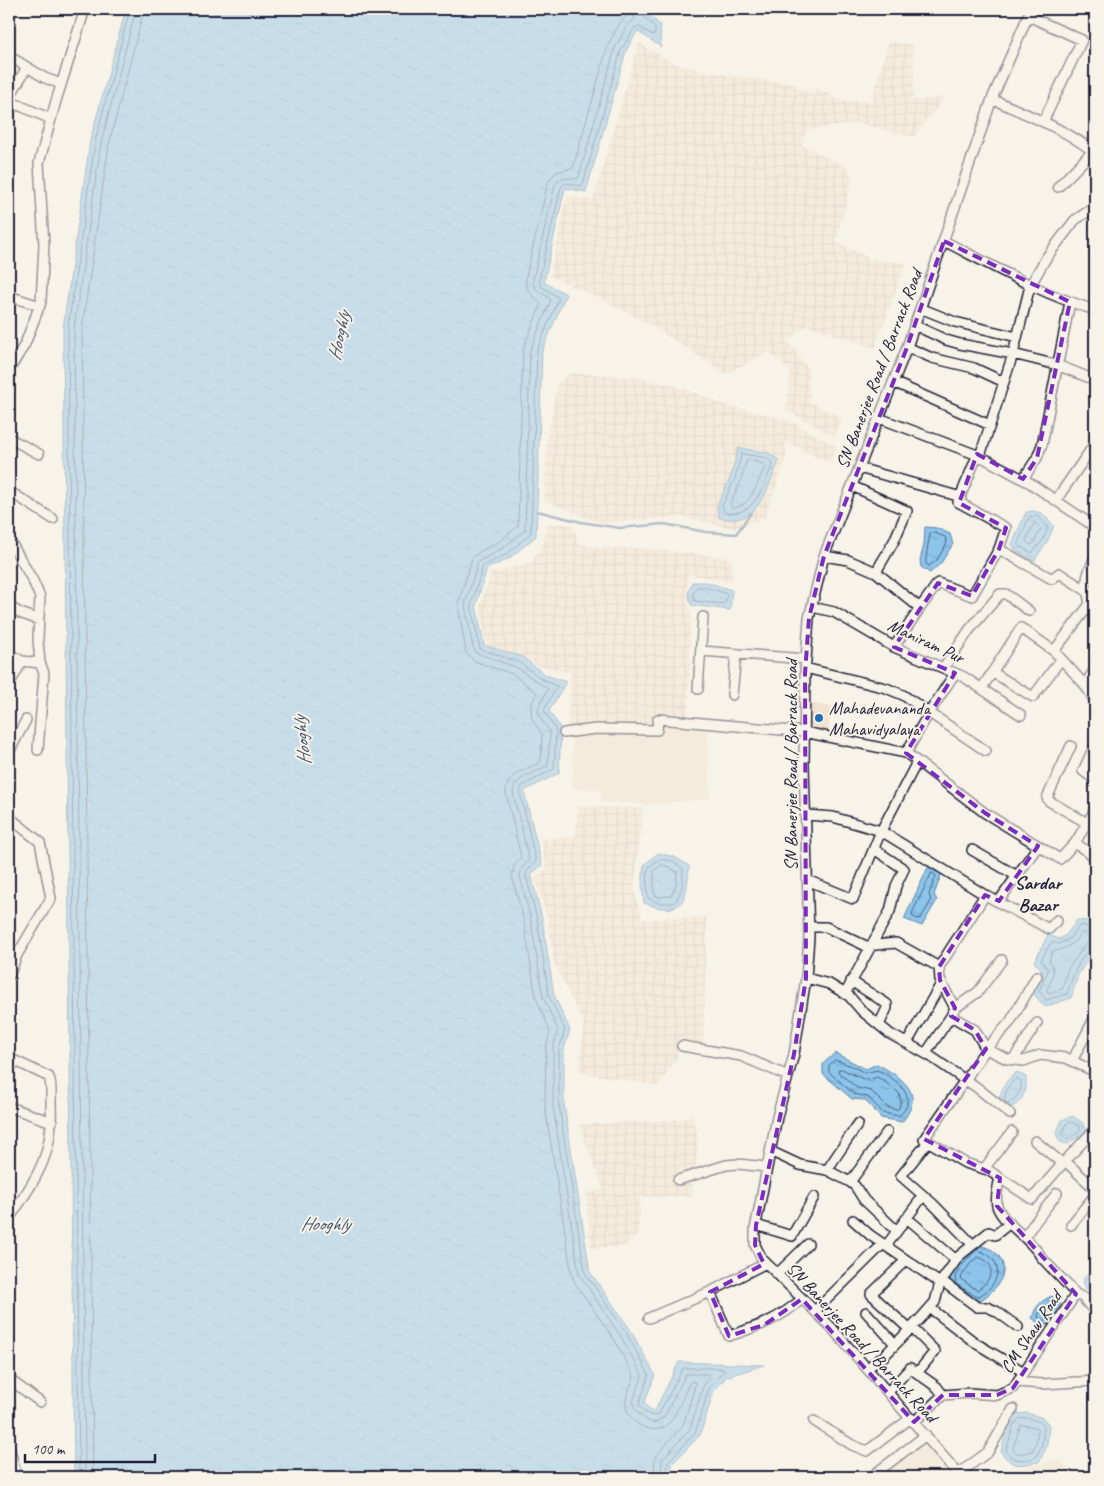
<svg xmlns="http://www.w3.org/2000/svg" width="1104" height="1486" font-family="Caveat,sans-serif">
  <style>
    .built { fill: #f2e2cf }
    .industrial { fill: url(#industrial-grid) }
    .water { fill: url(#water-ripples); stroke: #6283a5 }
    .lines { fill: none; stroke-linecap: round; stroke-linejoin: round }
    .shore { stroke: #4c6381; stroke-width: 1 }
    .stream { stroke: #6283a5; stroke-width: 2.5 }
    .minor-casing { stroke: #22223b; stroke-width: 12 }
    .minor { stroke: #f7f3e8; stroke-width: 9 }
    .marked { fill: none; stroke: #7b2cbf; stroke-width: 4; stroke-dasharray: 10 6; stroke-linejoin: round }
    .poi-dot { fill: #1f6fb2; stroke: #f7f3e8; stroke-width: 2 }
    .labels { text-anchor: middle; stroke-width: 4; stroke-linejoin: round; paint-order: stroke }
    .street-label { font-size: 18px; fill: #22223b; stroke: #f7f3e8 }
    .poi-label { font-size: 18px; fill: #22223b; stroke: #f7f3e8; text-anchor: start }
    .water-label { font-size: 19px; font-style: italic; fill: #425370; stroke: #f7f3e8 }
    .neighbourhood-label { font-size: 19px; font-weight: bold; fill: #22223b; stroke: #f7f3e8 }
  </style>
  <defs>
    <pattern id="industrial-grid" width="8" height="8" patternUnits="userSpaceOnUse" patternTransform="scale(1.25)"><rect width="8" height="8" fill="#f2e2cf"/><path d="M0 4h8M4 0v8" fill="none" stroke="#cfc2b3"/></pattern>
    <pattern id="water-ripples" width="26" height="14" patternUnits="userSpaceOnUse" patternTransform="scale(1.25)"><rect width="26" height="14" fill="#8cc4eb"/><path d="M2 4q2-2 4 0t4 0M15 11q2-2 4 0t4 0" fill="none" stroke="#78a8ca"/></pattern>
  </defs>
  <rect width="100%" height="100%" fill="#f7f3e8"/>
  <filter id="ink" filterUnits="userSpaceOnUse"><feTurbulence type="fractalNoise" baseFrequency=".02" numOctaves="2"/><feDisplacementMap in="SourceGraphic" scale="10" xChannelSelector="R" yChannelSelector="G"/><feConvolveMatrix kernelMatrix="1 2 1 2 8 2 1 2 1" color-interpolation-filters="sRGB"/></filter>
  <g filter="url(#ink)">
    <path class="built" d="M808 703 831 707 828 733 808 729Z
      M661 723 707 728 711 798 649 805 601 802 600 790 573 788 572 735 596 732 659 734Z
      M927 1441 957 1477H880L883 1472Z
      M1059 1460 1079 1477H994L1002 1472Z"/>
    <path class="industrial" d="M889 41 913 45 914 100 945 97 913 137 859 123 806 130 802 145 850 169 852 181 836 242 871 259 906 263 875 348 807 325 788 341 808 369 810 402 843 419 834 436 786 410 790 371 769 352 726 374 653 326 605 301 550 276 567 196 593 200 639 43 677 65 733 76 790 83 814 96 816 87 841 101H872Z
      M1095 118V146L1085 139Z
      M570 373 634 377 676 386 726 405 788 420 836 446 830 464 785 441 786 458 765 517 734 529 683 517 600 523 545 501 547 439 557 385Z
      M547 524 572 525 579 544 601 548H640L732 558V582L688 574 686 596 691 613 688 718 656 715 654 727 567 728 571 673 536 665 486 644 480 605 491 573 531 563 544 543Z
      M578 806 643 808 634 890 642 919 707 917 703 1047 678 1043 679 1051 674 1063 658 1086 579 1072 584 1025 554 963 548 920 535 878 547 869 540 839 576 836Z
      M691 1115 696 1128 698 1144 692 1196 640 1197 639 1233 625 1246 591 1248 586 1193 603 1189 579 1125 683 1119Z"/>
    <path class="water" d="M126 9H642L660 25 661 47 637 31 626 51 586 192 565 188 544 282 566 294 542 351 536 536 510 558 487 569 476 605 484 645 522 657 546 675 566 682 549 711 561 729 559 773 524 791 542 865 531 874 542 918 554 995 570 1030 564 1049V1104L590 1272 630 1329 655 1375 644 1404 654 1412 679 1362 764 1365 726 1377 714 1391 700 1435 672 1464V1477H74L63 328 90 141Z
      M738 448 769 453 779 461C770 481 761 517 735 519 730 520 724 518 719 518L717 506 731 476Z
      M1033 511 1042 513 1054 526 1047 542 1034 561 1015 550 1012 544 1026 512Z
      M925 527 937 528 950 534 953 544 941 563 930 573 921 567 920 560 924 545Z
      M692 582H706L732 590 730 610 691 605 688 593Z
      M658 853 675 857 689 866C687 901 683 918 644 903L642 887 644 865Z
      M929 865 942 872 934 895 937 900 922 926 904 919Z
      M1077 920 1088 921 1095 926V948L1078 975 1071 998 1045 1007 1032 992 1043 971 1034 962 1048 935 1059 939 1066 935Z
      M835 1053 866 1069 877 1064C903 1078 926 1093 902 1122L881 1118 865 1100 852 1099 823 1074V1064Z
      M1017 1072 1026 1077C1028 1090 1020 1108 1006 1108L998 1102C1001 1089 1006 1080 1017 1072Z
      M1073 1116 1083 1123 1086 1131 1068 1144 1060 1142 1056 1134 1062 1120Z
      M977 1244C982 1246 990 1248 995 1252 1016 1271 993 1294 976 1303L951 1286 949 1274 962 1256Z
      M1095 1264V1292H1090L1083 1286 1084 1278Z
      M1052 1296 1060 1303C1059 1317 1055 1321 1043 1327L1032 1318C1035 1307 1040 1301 1052 1296Z
      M1027 1413 1043 1418 1049 1425 1047 1446 1039 1462C1020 1465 1013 1469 1001 1452L1009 1421 1016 1414Z"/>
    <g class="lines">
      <path class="shore" d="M625 9 626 16 620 23 608 45 573 168 556 172 548 182 526 277C524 291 533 295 541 304L523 349 518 526 499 542 479 552 472 558 458 604 466 653 476 662 513 674 537 693 532 703 531 711 532 719 542 734 541 761C527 771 506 772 506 793L521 857 514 866 512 876 524 922 536 998 550 1031 546 1048 545 1107 572 1276 575 1283 614 1339 634 1376C632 1386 624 1396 626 1406 628 1423 654 1438 668 1424 677 1415 684 1394 690 1382L694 1381 696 1383 683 1425 655 1457 654 1477
        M633 9 635 19 627 26 615 48 579 177 577 179 562 178 555 185 533 279C532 292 544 292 551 300L530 350 525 530 503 548 478 562 465 605 473 647 476 653 516 667 548 689 539 706 538 711 540 717 550 732 548 765C537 773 515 776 513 792L529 860 522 868 520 876 531 921 543 997 558 1030 553 1048V1106L579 1274 620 1335 642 1375C639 1390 626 1404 640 1415 645 1419 648 1422 654 1423L664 1417 686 1374H708L710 1376 703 1387 690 1429 662 1460 661 1477
        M639 9 641 14 655 27V34L652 35 640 27H635L621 50 583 184 581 186 566 183 561 187 539 280 541 286 559 298 537 350 531 533 507 554 483 566 471 605 480 649 519 662 543 680 557 686 544 710 556 731 554 769 522 786 520 792 536 862 527 871 526 876 537 919 549 996 565 1030 559 1049V1105L585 1273 626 1332 649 1375 639 1404C641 1410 649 1416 655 1416L659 1414 683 1368H721L724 1370 709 1389 695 1433 668 1462 667 1477
        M742 454 767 458 773 464C762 488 756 516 725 513L722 506 735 478Z
        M749 460 763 464 765 467C757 482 752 507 732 508L730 504 741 481 746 462Z
        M1030 516 1039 517 1048 527 1043 540 1032 553 1019 546 1018 544Z
        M1035 523 1041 529 1034 543 1030 545 1026 541Z
        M930 533H935L945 537 947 543 937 560 929 566 926 564C925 559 929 540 930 533Z
        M697 587H705L725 593 727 596 725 603 723 604 695 601 693 594Z
        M660 859 673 861 683 869 682 888 676 901 673 903H658L648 898 647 887 648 868Z
        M662 865 670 867 677 872 676 886 671 896 659 897 654 894V871Z
        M932 873 936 876 929 894 931 901 921 918 918 919 913 917 912 914Z
        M1095 930 1086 926 1080 925 1069 939 1059 944 1052 942 1050 944 1041 960 1048 970 1039 991 1046 1000 1067 994C1071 982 1081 949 1095 947
        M1095 936 1094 938 1083 932C1072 944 1069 949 1053 951L1049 960C1057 971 1052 978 1047 990L1048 993 1062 989 1068 969 1085 945 1094 939 1095 941
        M835 1060 852 1066 865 1073 877 1070C895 1078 921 1097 899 1116L883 1113 868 1097 854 1094 829 1072V1066Z
        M839 1069H842L863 1079 869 1080 877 1077 884 1081 899 1093 901 1101 899 1108 896 1110 887 1107 871 1091 857 1088 839 1073Z
        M1017 1078 1021 1081C1023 1090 1016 1100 1007 1103L1004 1099C1006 1091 1009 1083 1017 1078Z
        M1071 1122 1079 1126 1080 1130C1075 1135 1070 1140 1064 1138L1062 1134 1066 1124Z
        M977 1250C1007 1258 1001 1286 977 1297L956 1284 955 1276 966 1260Z
        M978 1257C999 1263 992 1281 977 1290L962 1280 961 1277 970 1264Z
        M1051 1303 1054 1306C1055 1313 1050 1320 1042 1321L1038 1317C1039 1310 1045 1304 1051 1303Z
        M1027 1418 1040 1422 1044 1426 1042 1445 1035 1458C1023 1460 1012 1463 1006 1450L1014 1424 1019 1419Z
        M1021 1425 1036 1427 1038 1430 1036 1443 1032 1451 1019 1454 1015 1452 1013 1449Z
        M79 1477 68 328 95 142 130 9
        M85 1477 74 328 101 143 136 9
        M93 1477 82 329 109 144 144 9"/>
      <path class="stream" d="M537 511 581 522 620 528 664 524 706 532 736 534 751 513"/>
      <g class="minor-casing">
        <path id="minor" d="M1028 16 1082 40 1043 122
          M9 56 45 78 61 84
          M9 98 27 67
          M992 99C1025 114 1068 130 1095 153
          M9 112 16 104 51 119
          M1058 187 1093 151
          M944 241C993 266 1041 294 1095 310
          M9 296 40 306
          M920 308 955 322 1017 337
          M914 325 946 340 960 344 1013 354 1057 365 1095 380
          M907 347 932 358 974 368 1004 382
          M9 370 25 344 41 302 44 245 39 163 56 101 85 9
          M893 382 990 425
          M879 418 980 456 1030 483 1095 527
          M9 438 39 454
          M859 468 961 497
          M1023 479 1037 458 1042 445 1070 302
          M852 486 907 511 894 541 876 572
          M9 491 53 519
          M1056 500 1094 445 1095 446
          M9 539 33 581 40 597 38 639 40 663 22 661 9 654
          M999 549 1052 579 1059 573 1087 591 1095 593
          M824 556 848 560 876 572 920 608 894 647
          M1095 557C1085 578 1085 581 1090 604L1054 651 1085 685 1095 701
          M9 606 20 613 39 620
          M812 607 834 612 894 647 964 677 1021 715
          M920 608 938 583 972 596 999 549 1006 528 958 502 975 461 980 456 1013 354 1030 286 1046 258 1075 220 1095 207
          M1087 609 1095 614
          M701 651 806 659
          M944 667 970 629 1000 594H1006L1029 611
          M805 668 886 688 903 695 986 751
          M992 672 1033 697 1061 659
          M9 685 22 661
          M1085 685 1095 669
          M982 688 1021 628 1054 651
          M698 689 703 617
          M732 695 736 655
          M564 733 596 729 657 730 658 719 804 732 906 753 985 813 1060 859 1075 843 1095 810
          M1095 745 1083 771 1095 780
          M1071 746 1047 798 1049 801 1087 823
          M38 750 44 673 40 663
          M9 752 26 720
          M906 753 929 713 955 673
          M806 815 833 817 881 831 985 895 1049 929 1057 920
          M9 817 40 842 51 898 17 955 9 976
          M1075 843 1095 857
          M972 850 1017 876
          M807 880 853 899 881 831 917 762
          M999 901 1038 846
          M809 927H826L866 946 896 943 939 967 940 980 955 1008 951 1016 975 1030 986 1049 1007 1059 1024 1061 1040 1055 1066 1058 1089 1069 1095 1070
          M939 967 985 895
          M806 978 829 984 849 996 862 1011 890 1034 930 1056 965 1080 924 1139 965 1163 988 1170 1000 1178C998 1186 995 1197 997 1206 1003 1224 1032 1239 1041 1257L1076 1294
          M851 981 887 1004V1008L879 1025
          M845 994 890 911 896 886 904 869 874 849
          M955 1008 978 992 1002 960
          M907 1043 942 982
          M682 1046 741 1056 788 1076
          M926 1053 951 1016
          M9 1058 49 1077C52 1085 51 1096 51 1104 54 1156 36 1178 9 1219
          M1013 1060 1037 1023
          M1072 1061 1095 1017
          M9 1107 52 1122
          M1010 1114 975 1086 965 1080 986 1049 1010 1022 1037 976
          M1095 1129 1065 1161 1095 1189
          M1035 1141 1063 1164
          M928 1142 901 1176 933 1204 973 1245
          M770 1151 800 1165 827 1170 850 1182 855 1186 864 1200 897 1231
          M984 1169 1012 1132
          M827 1170 858 1124
          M1000 1178 1032 1199 1065 1161
          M678 1180 726 1165 738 1164 766 1167
          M850 1182 887 1132
          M907 1218 956 1260
          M853 1220 870 1235 883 1244
          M756 1225 792 1236 814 1197
          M1071 1225 1095 1195
          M1024 1237 1057 1193
          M886 1246 923 1196
          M906 1260 871 1294 910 1330
          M777 1274 808 1244
          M942 1281 977 1307H987L996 1311 1018 1327
          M710 1292 729 1336C759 1326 778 1320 802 1299
          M1084 1299 1095 1312
          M930 1308 977 1344 1024 1372
          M815 1311 883 1244 940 1283 959 1256 989 1232 995 1235 1010 1223
          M866 1312 895 1344
          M649 1318 710 1292 766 1263
          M912 1328 935 1351 917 1373
          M867 1368 883 1357 920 1319 935 1302 940 1283
          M9 1379 40 1402
          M1017 1382 1042 1384 1095 1381
          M888 1392 910 1368 937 1387 943 1395
          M814 1421 852 1445 867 1451 911 1418
          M914 1422 943 1395 969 1393 997 1395 1013 1388 1076 1294 1092 1302 1095 1300
          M9 1446 17 1477
          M958 1474 988 1452 1013 1409
          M875 1477 876 1473 926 1435
          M961 1477 831 1327 762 1259 755 1245V1229L777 1117 794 1054 806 978 809 937 804 765 805 674 809 618 824 556 906 350 992 99 1031 9"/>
      </g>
      <use href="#minor" class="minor"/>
    </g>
  </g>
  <path d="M0 0H1104V1486H0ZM944 241 1070 302 1037 458 1023 479 977 454 959 503 1006 528 999 549 972 596 938 583 894 647 955 673 906 753 985 813 1038 846 999 901 985 895 939 967 940 980 955 1008 951 1016 975 1030 986 1049 924 1139 1000 1178 997 1206 1076 1294 1013 1388 997 1395H943L914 1422 802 1299 764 1325 729 1336 710 1292 764 1264 755 1245 756 1225 794 1054 806 978 805 674 809 618 824 556 906 350Z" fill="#f7f3e8" fill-opacity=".55" fill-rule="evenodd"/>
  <path class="marked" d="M944 241 1070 302 1037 458 1023 479 977 454 959 503 1006 528 999 549 972 596 938 583 894 647 955 673 906 753 985 813 1038 846 999 901 985 895 939 967 940 980 955 1008 951 1016 975 1030 986 1049 924 1139 1000 1178 997 1206 1076 1294 1013 1388 997 1395H943L914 1422 802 1299 764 1325 729 1336 710 1292 764 1264 755 1245 756 1225 794 1054 806 978 805 674 809 618 824 556 906 350Z"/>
  <circle class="poi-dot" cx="819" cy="718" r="5"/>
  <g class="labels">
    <g class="street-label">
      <text transform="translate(879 369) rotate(-69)" y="6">SN Banerjee Road / Barrack Road</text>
      <text transform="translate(926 641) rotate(25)" y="6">Maniram Pur</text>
      <text transform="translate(791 765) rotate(-90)" y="6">SN Banerjee Road / Barrack Road</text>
      <text transform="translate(1031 1332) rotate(-56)" y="6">CM Shaw Road</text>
      <text transform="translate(862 1342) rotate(47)" y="6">SN Banerjee Road / Barrack Road</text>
    </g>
    <g class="poi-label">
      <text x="829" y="714">Mahadevananda<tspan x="829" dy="21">Mahavidyalaya</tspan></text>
    </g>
    <g class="water-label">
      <text transform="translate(338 336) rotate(-78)" y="7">Hooghly</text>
      <text transform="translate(301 741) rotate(-97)" y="7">Hooghly</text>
      <text x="325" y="1230">Hooghly</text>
    </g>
    <g class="neighbourhood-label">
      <text x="1038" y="889">Sardar<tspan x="1038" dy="22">Bazar</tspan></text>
    </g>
  </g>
  <rect width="1104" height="1486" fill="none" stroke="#f7f3e8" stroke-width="30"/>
  <rect x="15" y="15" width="1074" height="1456" fill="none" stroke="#22223b" stroke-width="2" filter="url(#ink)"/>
  <path d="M25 1454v8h130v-8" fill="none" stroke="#22223b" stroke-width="2.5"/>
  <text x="32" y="1454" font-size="15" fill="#22223b" stroke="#f7f3e8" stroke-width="4" paint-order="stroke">100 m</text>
</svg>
